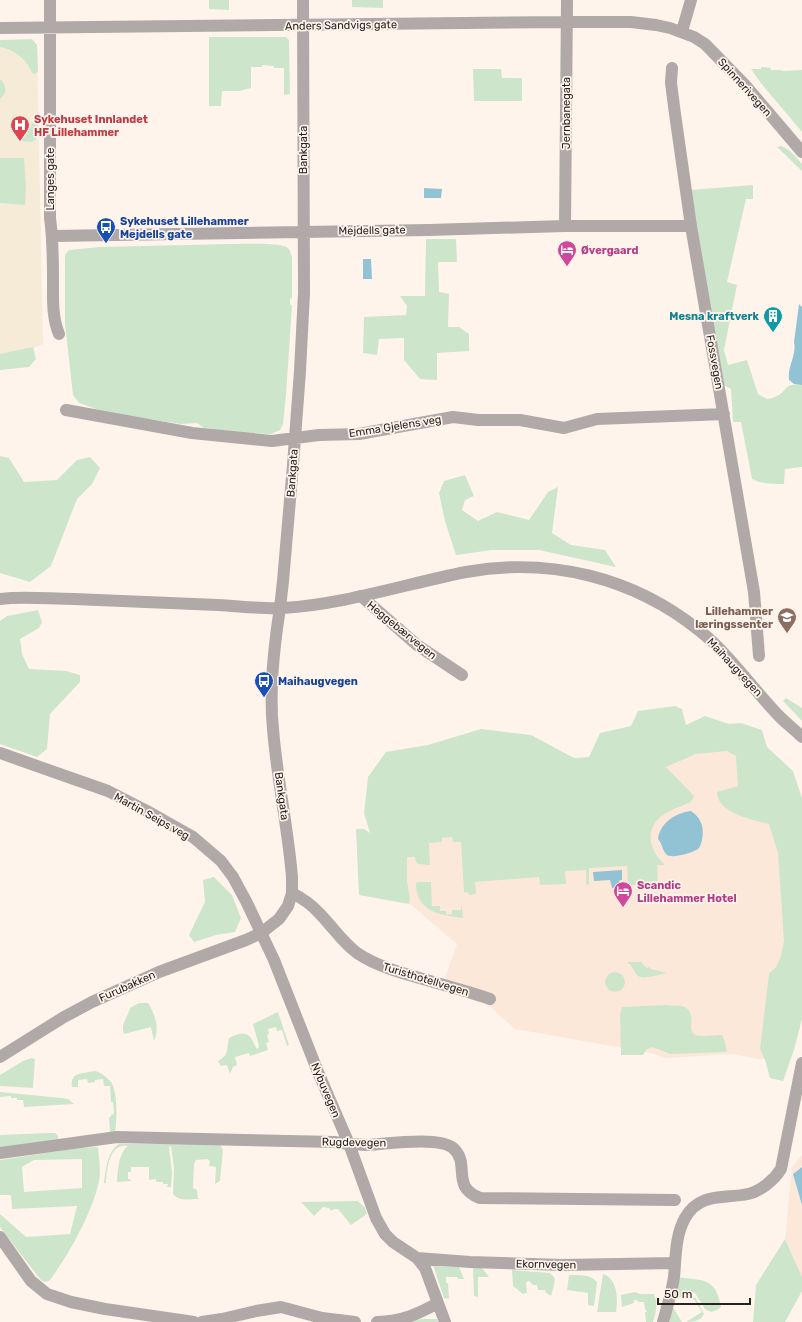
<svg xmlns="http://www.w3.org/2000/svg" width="802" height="1322" font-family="Rubik,sans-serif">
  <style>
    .commercial { fill: #fce8d9 }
    .medical { fill: #f6ebd6 }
    .green { fill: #cde6cb; fill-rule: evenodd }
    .water { fill: #91c3d4 }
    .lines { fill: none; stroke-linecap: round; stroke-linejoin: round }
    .minor { stroke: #b0a9a8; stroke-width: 12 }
    .tertiary { stroke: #b0a9a8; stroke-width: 12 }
    .labels { text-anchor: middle; stroke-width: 3.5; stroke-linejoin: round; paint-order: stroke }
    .street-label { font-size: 11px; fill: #26221f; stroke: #fff4eb }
    .health-label { font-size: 11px; font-weight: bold; fill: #be3a42; stroke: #fff4eb; text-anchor: start }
    .transit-label { font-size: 11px; font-weight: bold; fill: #164399; stroke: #fff4eb; text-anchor: start }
    .hotel-label { font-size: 11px; font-weight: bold; fill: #b23c85; stroke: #fff4eb; text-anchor: start }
    .culture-label { font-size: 11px; font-weight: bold; fill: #0d838f; stroke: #fff4eb; text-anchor: end }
    .education-label { font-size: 11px; font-weight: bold; fill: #785e54; stroke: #fff4eb; text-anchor: end }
  </style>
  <rect width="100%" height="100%" fill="#fff4eb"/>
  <path class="commercial" d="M732 742 802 846 778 1058 759 1059 733 1054 666 1058 651 1053 515 1029 466 985 445 978 457 944 403 898 364 837Z
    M802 1155V1277L785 1239 792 1167Z"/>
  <path class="medical" d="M0 40 37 45 43 344 0 362Z"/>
  <path class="green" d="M209 0H229V10L209 9Z
    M352 0H383V8L352 7Z
    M209 37H286L289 40 290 94 284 95V68H274V66L262 65V67H251V88L239 91H222L221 106H209Z
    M32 39 37 45 38 71 35 74 32 73C28 60 13 49 0 47V40Z
    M761 67 771 68V70H781L782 71 802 70V132L760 82 751 69H761Z
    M473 69H501L502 78H522V101H474Z
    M0 79C7 85 7 93 0 99Z
    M38 112V135L36 139 32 142 21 141 27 134Z
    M781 146C790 149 796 157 802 164V171L777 147Z
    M0 158H24L26 187 25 205 0 203Z
    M753 185V199H746L727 282 737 285 724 350 728 365 747 360 758 394 767 399C770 398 774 398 777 396 789 390 782 383 802 385V467L785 469 784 484C773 484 762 484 752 479L741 422H733L731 389 724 385 690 190Z
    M426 239H456L457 262H438L439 292 449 294 448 327H459L469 334V351L437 353V380L420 379 404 360V338L379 339 377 355 363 353 364 317 406 315 407 306 400 296H425Z
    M229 244C240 244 282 242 288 248 290 250 291 254 292 257V298L290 299V304L292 306 286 394 283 424 280 430 271 434 247 433 204 428 197 423 181 424 108 413 79 403 73 395 65 324V255L69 250 100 247Z
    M33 347 36 359 29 367 0 370V354Z
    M0 456 9 458 24 482 57 480 77 460 90 457 100 468 92 484 77 499 51 566 30 582 0 573Z
    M465 475 474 496 465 500 462 510 478 521 497 512 529 520 548 492 558 487 552 533 571 545 605 550 616 567 539 550H492L456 555 445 521 439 493 444 481Z
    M38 610 42 622 39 628 20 639 22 654 29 669 66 671 80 675V682L50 714 47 749 37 757 0 744V621L7 616Z
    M786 698 802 708V721L783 701Z
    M675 706 682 709 686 725 705 716 729 724 741 723 762 730 767 747 793 771 802 798V1019L794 1050 783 1081 770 1078 765 1060 760 1049 769 974 776 967 781 956 784 941 778 853 769 824C753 820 717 813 717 792L738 786 736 756 727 751 696 754 666 767 694 796 691 802C684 805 677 807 670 811 645 823 645 846 665 865H657L658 883 628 885 627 866 589 868V884L586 885V870L565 871 566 884 540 885 539 877 475 882 476 894 470 895 467 892H464L461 842H453L452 837 442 838V842L429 843 430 865 418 864 416 862 415 857H407V882L410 898 409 904 359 895 356 829H364L370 833 364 813 368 777 386 752 428 745 481 729 531 735 574 758 589 757 600 733 631 726 638 711Z
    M214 877 232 895 241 918 235 932 216 935 194 942 189 935 205 902 203 880Z
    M419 882H431L432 906H440V911H446V915L452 914V910H461V905L462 906 463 918C440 915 416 912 416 883Z
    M627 962H642L643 965 647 968 649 967 651 969 667 973C660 974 641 981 637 975 633 970 632 965 627 962Z
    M605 982a10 10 0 1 1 20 0a10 10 0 1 1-20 0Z
    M139 1003H148C155 1014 160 1028 154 1041L151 1027 124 1034C120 1024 128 1017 130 1008Z
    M666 1005C671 1006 677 1005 682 1006 700 1012 684 1031 696 1035 703 1037 714 1035 722 1035L725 1042 727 1052 671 1054 652 1047 646 1050 643 1055H621L620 1015 622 1007Z
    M278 1012 289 1045 287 1046 282 1030 277 1031 276 1027 268 1029 269 1034 267 1035 269 1042 266 1043 268 1050 250 1056 249 1053 235 1057 237 1065 233 1067 230 1074 227 1065 221 1066 218 1061C230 1054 226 1050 229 1038 244 1030 250 1032 256 1048L258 1049 259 1046 253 1024Z
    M32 1058 35 1059 33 1088 0 1086V1075L23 1061Z
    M96 1071C101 1073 108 1078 111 1082 118 1092 117 1120 115 1132L110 1133 109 1117H111V1115L114 1114 113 1102H111L110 1086H104L103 1079 95 1080V1082L88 1083 87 1079 78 1080V1087H72C69 1072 85 1073 96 1071Z
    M0 1092 62 1098 68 1099 74 1104 24 1107 23 1100H17V1098H11V1096L0 1097Z
    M47 1133H55L58 1136V1139L0 1148V1135Z
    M119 1144H220L223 1150 220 1181 215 1184 216 1167 209 1166 210 1161 207 1159 196 1160 194 1164 193 1188 197 1190 198 1199C188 1199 180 1202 173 1194L174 1168 171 1146 169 1147 172 1172 171 1187H167L168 1184H163V1182H156V1179L149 1180V1167H131V1172H128V1179L131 1180V1181L117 1182C118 1170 118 1154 128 1146 109 1143 107 1169 106 1183H104C106 1169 107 1152 119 1144Z
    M98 1147C99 1158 101 1170 99 1181 93 1211 68 1257 49 1281L44 1282 40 1279 0 1227V1214L26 1237 70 1234 77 1206 12 1209 11 1195H0V1160L78 1148ZM82 1159V1188L24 1192 22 1167 34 1160Z
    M358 1201 365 1208 367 1214 351 1225 338 1209H334L331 1211 329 1208 323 1207 314 1216 301 1202Z
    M785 1239 802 1277V1291L785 1322H753L756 1285Z
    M433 1265 459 1267 464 1279H458L457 1277H446V1283H448L449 1299 444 1298Z
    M473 1268H482L489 1277H478V1297L474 1296Z
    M512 1270 550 1273 555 1278 554 1285 551 1296 546 1293 545 1290H538L537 1285H533L529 1281 526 1282 527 1293 523 1294 513 1286Z
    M603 1274C618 1279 618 1299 616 1312H597Z
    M569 1275C579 1275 591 1274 597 1282L594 1306 588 1305V1293L567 1290Z
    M678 1277C705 1281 715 1277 721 1307L717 1310 711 1312 705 1309 695 1293 691 1292 674 1300Z
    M635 1292 640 1294H654C658 1303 656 1313 653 1322H646L645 1312H647L645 1309 644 1302H638L637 1300H634V1303L622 1307 621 1295Z
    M695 1297 704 1314C701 1321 693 1322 686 1322L702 1312 693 1298Z
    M672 1306 682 1322H669Z
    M423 1319H437L438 1322H400Z"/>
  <path class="water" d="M424 188 442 189 441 198H424Z
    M363 259H371L372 279H363Z
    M799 304 802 307V385L794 384 789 380C787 367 797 355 794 342Z
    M691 811C695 814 699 817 701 823 704 829 703 842 699 848 696 852 672 859 667 855 663 852 662 843 658 839 660 823 675 813 691 811Z
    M622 870V880H620L617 888H612L610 880 594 881 593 872Z
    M802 1167V1205L793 1174Z"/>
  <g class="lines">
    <path class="minor" d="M50 0V218C53 239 53 260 53 281 53 299 52 317 59 334
      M0 28 567 22H631L656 25 670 28 694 37 705 44 745 85 802 152
      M682 31 691 0
      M672 68 671 83 675 114 691 226 754 592 759 656
      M565 226 567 0
      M52 236 429 230 565 226H691
      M66 410 192 433 272 441 319 435 359 434 453 417 478 420H520L564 428 597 419 724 414
      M361 596 417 645 462 675
      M280 608 283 581 293 465 300 371 304 293 303 0
      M0 753 108 791 145 810 193 837 221 861 233 877 246 901 274 960 318 1072 349 1144 376 1218 385 1234 393 1242 417 1258 425 1268 445 1322
      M292 893C302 898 311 904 319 913 332 926 342 942 357 953 381 969 410 975 437 983 455 988 473 993 490 999
      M0 1153 117 1137 334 1142C345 1144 356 1145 368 1145 387 1144 438 1136 453 1148 471 1163 450 1187 480 1198L675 1200
      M0 1237 31 1281 47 1294 71 1302 105 1309 194 1322
      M417 1258 470 1262 562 1265 675 1263
      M202 1322 222 1319 256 1311 281 1307 322 1318 355 1322
      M377 1322C402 1321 416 1315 438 1303
      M663 1322C667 1307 672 1292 674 1277 676 1257 675 1236 685 1218 700 1192 724 1199 748 1194 761 1191 774 1180 781 1169L802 1063"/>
    <path class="tertiary" d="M0 599C24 596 50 599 74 599 122 601 170 603 218 605 239 606 261 609 283 608 346 604 405 584 466 572 550 557 633 577 700 631 730 655 752 688 780 717 787 724 795 730 802 737
      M0 1057 64 1017 92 1002 159 972 246 940 261 933 279 919 288 906 292 893V877C288 828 277 779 273 729 269 690 274 646 280 608"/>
  </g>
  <defs>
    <g id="hospital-pin" transform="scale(1)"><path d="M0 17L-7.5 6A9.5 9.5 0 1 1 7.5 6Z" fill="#e0444e" stroke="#fff4eb"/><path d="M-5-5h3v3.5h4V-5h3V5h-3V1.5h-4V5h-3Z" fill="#fff"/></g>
    <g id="bus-pin" transform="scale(1)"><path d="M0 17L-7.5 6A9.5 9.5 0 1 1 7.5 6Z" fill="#1a4fb4" stroke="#fff4eb"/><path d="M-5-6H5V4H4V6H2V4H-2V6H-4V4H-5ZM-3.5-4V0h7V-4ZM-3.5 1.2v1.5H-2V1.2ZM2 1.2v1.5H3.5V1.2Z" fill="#fff"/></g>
    <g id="hotel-pin" transform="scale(1)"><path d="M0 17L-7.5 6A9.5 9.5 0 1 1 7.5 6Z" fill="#d1479c" stroke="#fff4eb"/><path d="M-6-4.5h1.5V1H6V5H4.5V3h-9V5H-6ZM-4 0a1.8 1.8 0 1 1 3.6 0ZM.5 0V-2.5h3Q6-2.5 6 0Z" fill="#fff"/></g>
    <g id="building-pin" transform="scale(1)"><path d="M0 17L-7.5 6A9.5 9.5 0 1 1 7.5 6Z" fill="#0f9aa8" stroke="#fff4eb"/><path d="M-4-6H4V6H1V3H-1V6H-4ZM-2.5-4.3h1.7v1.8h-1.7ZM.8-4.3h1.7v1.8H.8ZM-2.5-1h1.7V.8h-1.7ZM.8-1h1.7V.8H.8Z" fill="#fff"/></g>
    <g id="school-pin" transform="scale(1)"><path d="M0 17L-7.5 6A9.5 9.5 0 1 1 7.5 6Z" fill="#8d6e63" stroke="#fff4eb"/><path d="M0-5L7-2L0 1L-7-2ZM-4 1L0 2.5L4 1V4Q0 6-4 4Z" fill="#fff"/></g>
  </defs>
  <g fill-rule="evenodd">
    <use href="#hospital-pin" x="20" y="125"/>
    <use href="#bus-pin" x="106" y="227"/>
    <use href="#hotel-pin" x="567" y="250"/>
    <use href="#building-pin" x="773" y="316"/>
    <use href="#school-pin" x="787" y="617"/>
    <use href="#bus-pin" x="264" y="681"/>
    <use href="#hotel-pin" x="623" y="891"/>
  </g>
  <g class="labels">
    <g class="street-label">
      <text transform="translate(341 25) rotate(-1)" y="4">Anders Sandvigs gate</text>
      <text transform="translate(745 87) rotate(48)" y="4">Spinnerivegen</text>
      <text transform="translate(566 113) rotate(-90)" y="4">Jernbanegata</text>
      <text transform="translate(303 150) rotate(-90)" y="4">Bankgata</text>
      <text transform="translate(50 179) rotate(-90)" y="4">Langes gate</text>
      <text transform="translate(372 230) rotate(-1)" y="4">Mejdells gate</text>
      <text transform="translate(715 362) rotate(80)" y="4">Fossvegen</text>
      <text transform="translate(395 426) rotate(-9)" y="4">Emma Gjelens veg</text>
      <text transform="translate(292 473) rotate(-86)" y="4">Bankgata</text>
      <text transform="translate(402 630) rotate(39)" y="4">Heggebærvegen</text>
      <text transform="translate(735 667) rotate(47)" y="4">Maihaugvegen</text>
      <text transform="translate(282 796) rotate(82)" y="4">Bankgata</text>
      <text transform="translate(152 816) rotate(29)" y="4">Martin Seips veg</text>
      <text transform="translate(426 979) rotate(17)" y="4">Turisthotellvegen</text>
      <text transform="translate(127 986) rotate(-24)" y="4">Furubakken</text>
      <text transform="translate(326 1090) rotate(67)" y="4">Nybuvegen</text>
      <text transform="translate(354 1142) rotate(1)" y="4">Rugdevegen</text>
      <text transform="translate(546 1264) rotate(1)" y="4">Ekornvegen</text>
    </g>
    <g class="health-label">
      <text x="34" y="123">Sykehuset Innlandet<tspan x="34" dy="13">HF Lillehammer</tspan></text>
    </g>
    <g class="transit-label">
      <text x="120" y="225">Sykehuset Lillehammer<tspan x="120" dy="13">Mejdells gate</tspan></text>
      <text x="278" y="685">Maihaugvegen</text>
    </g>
    <g class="hotel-label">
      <text x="581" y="254">Øvergaard</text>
      <text x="637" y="889">Scandic<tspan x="637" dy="13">Lillehammer Hotel</tspan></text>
    </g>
    <g class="culture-label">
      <text x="759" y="320">Mesna kraftverk</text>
    </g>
    <g class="education-label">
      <text x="773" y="615">Lillehammer<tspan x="773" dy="13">læringssenter</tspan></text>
    </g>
  </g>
  <path d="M658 1298v6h92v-6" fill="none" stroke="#26221f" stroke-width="2"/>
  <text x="664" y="1298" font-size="12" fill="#26221f" stroke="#fff4eb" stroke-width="3" paint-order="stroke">50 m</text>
</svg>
